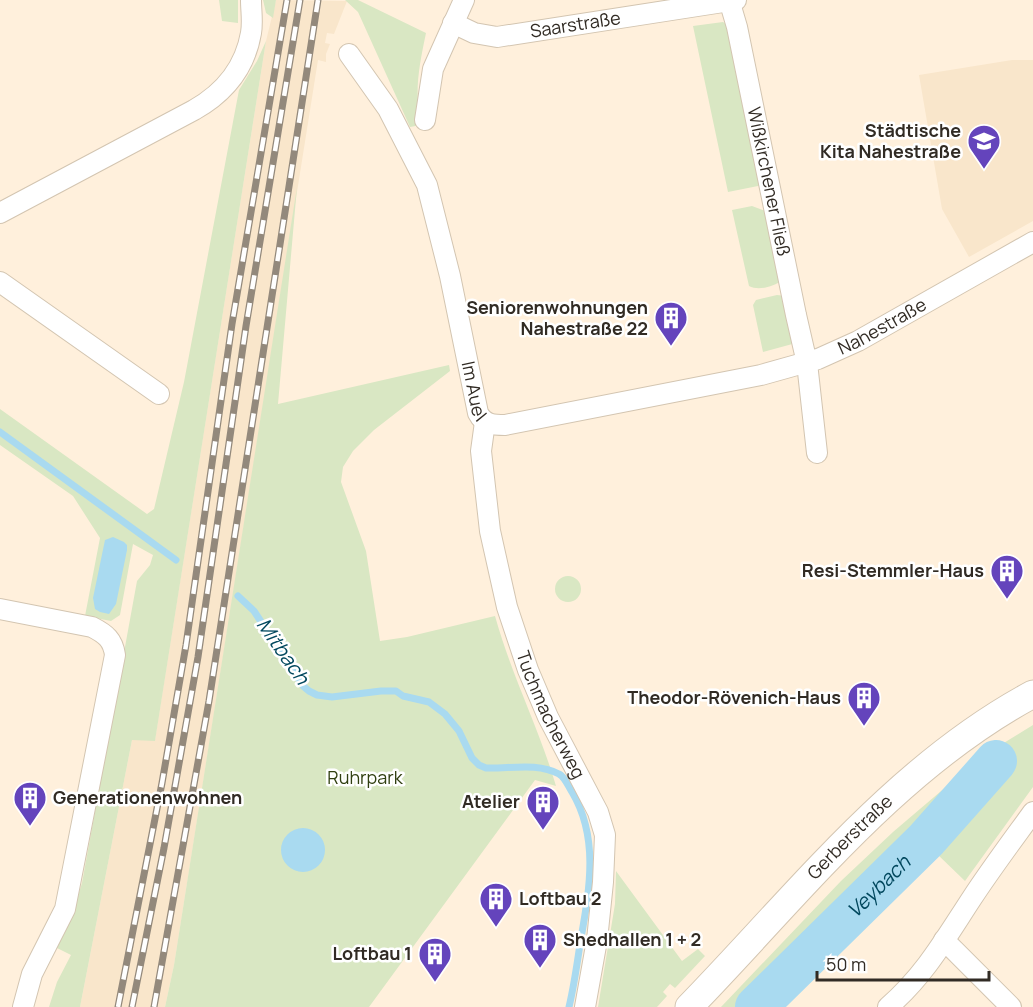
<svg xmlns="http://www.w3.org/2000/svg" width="1033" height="1007" font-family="Manrope,sans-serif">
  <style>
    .built { fill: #f9e6cb }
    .green { fill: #d9e7c3 }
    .water { fill: #a9daf0 }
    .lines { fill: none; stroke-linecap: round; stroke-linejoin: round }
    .stream { stroke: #a9daf0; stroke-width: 7 }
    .river { stroke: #a9daf0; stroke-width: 42 }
    .street-casing { stroke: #d3c5b1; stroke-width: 22 }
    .secondary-casing { stroke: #d3c5b1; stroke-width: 29 }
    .street { stroke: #fff; stroke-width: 20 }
    .secondary { stroke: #fff; stroke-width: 27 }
    .rail-casing { stroke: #93897c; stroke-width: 7 }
    .rail { stroke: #fff; stroke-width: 4.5; stroke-dasharray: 14; stroke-linecap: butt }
    .labels { text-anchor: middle; stroke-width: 5; stroke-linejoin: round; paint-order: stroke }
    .street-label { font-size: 18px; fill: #312b24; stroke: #fff }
    .poi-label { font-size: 18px; font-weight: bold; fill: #312b24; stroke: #fff; text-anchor: end }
    .park-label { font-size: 18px; fill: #303f10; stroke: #fff }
    .water-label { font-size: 20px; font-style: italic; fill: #02485e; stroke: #fff }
  </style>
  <rect width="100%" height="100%" fill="#fff0dc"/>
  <path class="built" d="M276 0 347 1 334 34 327 33 325 43 330 44 326 54V62L318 60 174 965 165 1007H80L132 740H155L266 41Z
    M1012 60H1033V221L969 257 942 209 919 75Z"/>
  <path class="green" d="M219 0H238V23L222 21Z
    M263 0H276L273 18 266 13Z
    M345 0H358L426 33C419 67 414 91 421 125L410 127 358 12Z
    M723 22 729 26 763 185 728 192 693 26Z
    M266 41 155 741 132 740 80 1007H49L57 982 71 955 55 947 70 922 82 883 137 581 150 565 153 555 133 544 120 615 111 621 85 616 100 538 73 496 0 445V409L147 514 154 509 184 382 239 90 257 61Z
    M297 187 278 404 449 365 450 371 374 430 353 451 343 467 341 482 366 551 380 641 407 637 495 616C511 674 539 728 556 786L535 780 369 1007H165L174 965Z
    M752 206 765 211 782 280C774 287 758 291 749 286L732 210Z
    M777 295 786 296 796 343 763 352 753 305 756 300Z
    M555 589a13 13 0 1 1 26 0a13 13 0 1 1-26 0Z
    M1033 725V787L965 881 936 853 779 1007H721L841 881 893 832 981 757Z
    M616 871 682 961 698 949 705 956 675 988 670 984 663 992 667 996 657 1007H598L615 904Z"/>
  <path class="water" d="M113 537 124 542 127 545V550L116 604 109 614 100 612 95 609 93 598 105 540Z
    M281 850a22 22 0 1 1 44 0a22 22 0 1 1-44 0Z"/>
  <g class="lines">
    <path class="stream" d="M0 432 176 560
      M238 596 254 611 303 686 309 691 317 695 332 697 381 691H396L403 696 429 702 445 714 459 731 472 758 479 765 486 768C509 769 537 762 559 774 565 777 568 786 572 792 600 839 589 892 580 944 577 965 574 986 569 1007"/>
    <path class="river" id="s1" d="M756 1007 926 840 996 761"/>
    <g class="street-casing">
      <g id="street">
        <path id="s2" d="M729 0 737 27 796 315 807 363 817 453"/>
        <path id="s3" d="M453 23 474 33 497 37 736 0"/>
        <path id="s4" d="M349 54 388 109 427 185 450 276 478 413C484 425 494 425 505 425L761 375 818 359 858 341 1033 242"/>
        <path d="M425 120 433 69 464 0"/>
        <path d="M0 213 194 110C224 93 245 68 251 33 253 22 251 11 251 0"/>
        <path d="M0 282 159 394"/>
        <path id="s5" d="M485 422 481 451 490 531 507 607 528 670 548 717 598 812 605 835 603 882 597 940 585 1007"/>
        <path d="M0 609 92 627C106 634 113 640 115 655L65 909 32 974 23 1007"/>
        <path d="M944 940 1011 1007"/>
        <path d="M888 1007C925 975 945 939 972 898 991 869 1012 841 1033 812"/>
      </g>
    </g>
    <g class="secondary-casing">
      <g id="secondary">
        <path id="s6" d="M689 1007C797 896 895 768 1033 694"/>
      </g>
    </g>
    <use href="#street" class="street"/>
    <use href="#secondary" class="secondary"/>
    <g class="rail-casing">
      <path id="rail" d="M118 1007 162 783 186 645 232 324 287 0
        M132 1007 164 848 198 657 246 326 300 0
        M154 1007 209 701 318 0"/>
    </g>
    <use href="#rail" class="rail"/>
  </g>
  <defs>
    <g id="school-pin" transform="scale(1.725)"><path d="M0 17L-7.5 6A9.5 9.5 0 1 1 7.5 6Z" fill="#6444bc" stroke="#fff"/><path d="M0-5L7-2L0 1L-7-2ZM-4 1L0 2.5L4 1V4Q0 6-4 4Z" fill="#fff"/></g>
    <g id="building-pin" transform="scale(1.725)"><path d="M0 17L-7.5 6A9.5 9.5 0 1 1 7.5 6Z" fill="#6444bc" stroke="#fff"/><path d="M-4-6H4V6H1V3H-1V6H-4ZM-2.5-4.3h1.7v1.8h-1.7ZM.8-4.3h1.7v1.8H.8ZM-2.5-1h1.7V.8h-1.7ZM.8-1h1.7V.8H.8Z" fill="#fff"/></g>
  </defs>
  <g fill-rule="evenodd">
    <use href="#school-pin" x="984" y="141"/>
    <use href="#building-pin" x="671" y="318"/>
    <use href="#building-pin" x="1007" y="571"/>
    <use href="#building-pin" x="864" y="698"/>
    <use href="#building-pin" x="30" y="798"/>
    <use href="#building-pin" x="543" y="802"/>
    <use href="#building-pin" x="496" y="899"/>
    <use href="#building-pin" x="540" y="940"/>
    <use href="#building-pin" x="435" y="954"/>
  </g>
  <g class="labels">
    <g class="street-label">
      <text dy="6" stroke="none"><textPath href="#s3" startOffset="126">Saarstraße</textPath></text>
      <text dy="6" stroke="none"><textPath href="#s2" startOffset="186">Wißkirchener Fließ</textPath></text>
      <text dy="6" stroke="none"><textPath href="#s4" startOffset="810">Nahestraße</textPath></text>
      <text dy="6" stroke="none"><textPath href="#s4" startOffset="364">Im Auel</textPath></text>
      <text dy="6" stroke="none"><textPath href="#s5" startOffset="304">Tuchmacherweg</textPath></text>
      <text dy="6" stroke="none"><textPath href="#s6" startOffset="234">Gerberstraße</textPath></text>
    </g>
    <g class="poi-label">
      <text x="961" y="137">Städtische<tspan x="961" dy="21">Kita Nahestraße</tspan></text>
      <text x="648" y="314">Seniorenwohnungen<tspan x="648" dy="21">Nahestraße 22</tspan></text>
      <text x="984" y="577">Resi-Stemmler-Haus</text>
      <text x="841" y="704">Theodor-Rövenich-Haus</text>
      <text x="53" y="804" text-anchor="start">Generationenwohnen</text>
      <text x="520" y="808">Atelier</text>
      <text x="519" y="905" text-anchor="start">Loftbau 2</text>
      <text x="563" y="946" text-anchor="start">Shedhallen 1 + 2</text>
      <text x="412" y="960">Loftbau 1</text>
    </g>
    <g class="park-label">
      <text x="365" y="784">Ruhrpark</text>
    </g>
    <g class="water-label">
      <text transform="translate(283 651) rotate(55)" y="7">Mitbach</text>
      <text dy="7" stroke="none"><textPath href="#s1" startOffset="172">Veybach</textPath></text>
    </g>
  </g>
  <path d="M817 971v9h172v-9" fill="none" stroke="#312b24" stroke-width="3"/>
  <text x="826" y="971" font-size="18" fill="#312b24" stroke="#ffffff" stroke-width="4.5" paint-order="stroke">50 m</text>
</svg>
